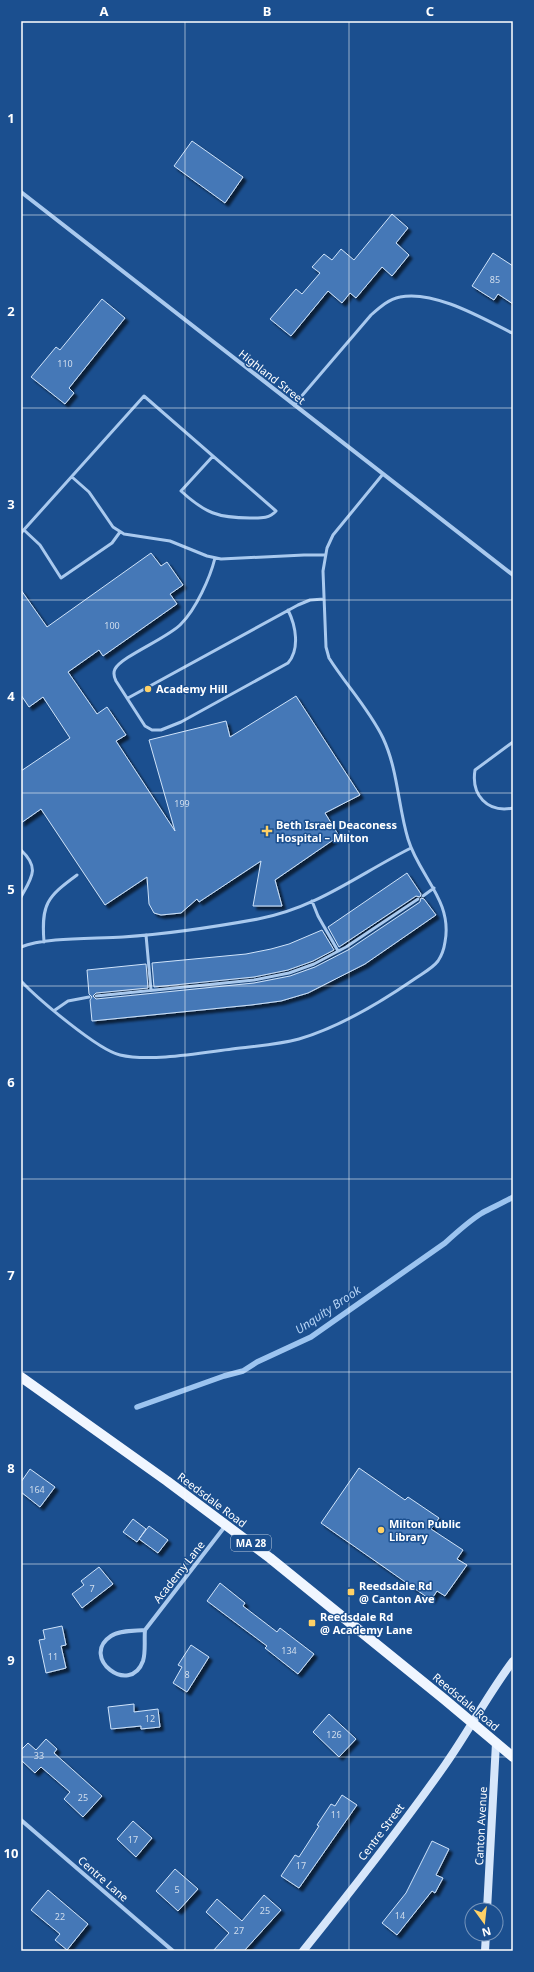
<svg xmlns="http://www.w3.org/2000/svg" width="534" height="1972" font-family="'Noto Sans',sans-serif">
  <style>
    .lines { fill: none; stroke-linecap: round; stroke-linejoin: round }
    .stream { stroke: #9cc4f0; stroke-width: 5.5 }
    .building { fill: #4478b7; stroke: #cfe3fa; filter: url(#shadow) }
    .lane { stroke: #a9c9ee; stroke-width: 3 }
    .street { stroke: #a9c9ee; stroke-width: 4 }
    .secondary { stroke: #d6e6fa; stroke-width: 8 }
    .primary { stroke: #f0f6ff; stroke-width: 10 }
    .grid { fill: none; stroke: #fff; stroke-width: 1; stroke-opacity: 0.55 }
    .poi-dot { fill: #ffd166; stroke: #1b4f8f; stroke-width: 1.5 }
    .labels { text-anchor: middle; stroke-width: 3; stroke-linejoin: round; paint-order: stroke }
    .number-label { font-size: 9px; fill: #d0dded }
    .shield { fill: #1b4f8f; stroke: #bbcadd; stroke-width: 1 }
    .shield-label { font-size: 10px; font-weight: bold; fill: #fff }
    .street-label { font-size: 11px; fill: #fff; stroke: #1b4f8f }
    .poi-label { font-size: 11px; font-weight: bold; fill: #fff; stroke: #1b4f8f; text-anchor: start }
    .water-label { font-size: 12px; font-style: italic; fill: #b5d3f5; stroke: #1b4f8f }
    .neatline { fill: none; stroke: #fff; stroke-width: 1.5 }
    .grid-label { font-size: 13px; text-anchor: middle; font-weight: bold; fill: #fff }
  </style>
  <defs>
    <filter id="shadow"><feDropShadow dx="3.5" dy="3.5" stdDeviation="1" flood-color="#0009"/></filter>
  </defs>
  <rect width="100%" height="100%" fill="#1b4f8f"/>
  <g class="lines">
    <path class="stream" d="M137 1407 224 1376 243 1371 257 1362 311 1337 445 1243C457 1232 469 1221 482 1213 493 1207 503 1203 513 1197"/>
  </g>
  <path class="building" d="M192 141 243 177 225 203 174 166Z
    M392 214 408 228 396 243 409 255 392 276 382 267 356 298 350 293 342 303 328 291 291 336 270 319 296 289 302 294 320 273 312 267 324 254 332 260 341 249 354 260Z
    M493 253 513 266V304L498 294 494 300 472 286Z
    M102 299 125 318 69 388 74 393 65 404 31 377 56 347 60 350Z
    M151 553 161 566 167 562 183 585 170 594 177 604 103 656 99 650 68 672 97 714 107 707 126 735 116 741 175 831 149 740 226 721 230 737 296 696 360 795 325 813 339 836 275 880 282 906H253L261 861 199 902 197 899 181 913 161 915 154 913 149 904 147 877 105 905 41 809 21 823V771L70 738 43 697 29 707 21 695V590L47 627Z
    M407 873 421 894 420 897 416 896 339 947 328 927Z
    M421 898 424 899 436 915 365 964 308 993 281 1001 251 1005 92 1021 90 1000 92 997 89 994 87 970 146 964 148 988 96 993 93 996 96 999 254 983 290 976 315 967 348 950 420 902Z
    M322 930 334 950 313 961 288 970 254 977 154 987 152 963 246 954 271 949 289 944Z
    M359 1468 405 1500 408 1497 439 1518 431 1529 463 1550 457 1559 467 1565 445 1596 437 1591 431 1600 321 1523Z
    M30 1469 55 1487 40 1507 21 1492V1482Z
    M133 1519 146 1529 137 1542 123 1532Z
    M149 1526 168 1540 158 1553 139 1539Z
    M99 1567 113 1584 82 1608 72 1594 84 1585 81 1581Z
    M220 1583 245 1603 243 1606 277 1632 280 1628 314 1654 298 1674 265 1648 267 1646 207 1601Z
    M62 1626 66 1645 61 1646 66 1668 46 1673 39 1640 45 1639 43 1630Z
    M191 1645 209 1657 187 1692 173 1683 182 1667 178 1665Z
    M134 1704V1712L158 1709 160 1727 141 1729V1726L111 1729 108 1707Z
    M329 1714 356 1739 339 1757 313 1732Z
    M46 1739 57 1749 54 1753 102 1796 83 1817 64 1799 70 1792 41 1767 35 1773 21 1760V1750L28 1743 36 1750Z
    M342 1795 357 1805 299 1888 281 1876 295 1855 299 1857 319 1826 317 1825 331 1804 335 1806Z
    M133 1821 152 1838 136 1857 117 1839Z
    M432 1841 449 1849 436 1875 443 1878 435 1893 432 1891 397 1935 382 1923 406 1893Z
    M175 1869 198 1889 178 1911 156 1891Z
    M48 1890 88 1924 67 1950 55 1940 60 1934 31 1910Z
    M264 1895 281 1910 244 1951H213L229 1933 206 1912 217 1899 242 1921Z"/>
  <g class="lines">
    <path class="lane" d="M294 405 371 315C380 307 389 299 400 297 434 290 482 318 512 333
      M72 477 89 492 113 527 124 534 170 541 207 556 221 559 304 555H325
      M24 530 40 545 61 578 112 543 120 532
      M21 533 144 396 276 511C269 519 260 518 250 518 218 518 205 513 181 491L213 456
      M215 558C210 578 196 609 181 624 168 638 122 656 115 669 113 673 114 677 116 681L145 726 152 730H161L181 722 288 663C300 649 296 626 288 610
      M128 698 298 605 310 600 324 599
      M513 742 475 770C471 795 487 813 513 808
      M21 850C40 868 32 877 21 897
      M423 896 434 888
      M312 901 318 916 338 951
      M146 935 151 990
      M44 942C41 904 47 897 77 875
      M21 947C45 937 95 939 123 937 168 934 214 927 258 919 317 908 359 874 411 848
      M21 981C38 999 98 1050 120 1055 150 1062 200 1053 232 1049 254 1046 277 1045 299 1039 340 1027 378 1004 413 980 421 974 432 969 438 961 442 955 444 949 445 942 453 901 419 876 408 839 398 806 398 770 383 738 369 709 346 685 329 658L326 647 323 571 327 548 333 535 383 474
      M96 996 254 980 289 973 314 964 346 947 418 899
      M55 1010 68 1001 89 997"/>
    <path class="street" d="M21 192 513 575
      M145 1630C144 1639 146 1652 143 1661 130 1697 79 1657 111 1636 120 1630 134 1631 145 1630Z
      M145 1630 226 1525
      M21 1820 173 1951"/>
    <path class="secondary" d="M487 1910 496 1743
      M303 1951C352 1890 400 1829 445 1765 469 1731 488 1694 513 1661
      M485 1951 486 1934"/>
    <path class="primary" d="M21 1377 167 1481 270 1558 444 1699 513 1757"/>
  </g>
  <path class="grid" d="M185 21V1951M349 21V1951M21 215H513M21 408H513M21 600H513M21 793H513M21 986H513M21 1179H513M21 1372H513M21 1564H513M21 1757H513"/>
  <g class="poi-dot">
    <circle cx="148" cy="689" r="4"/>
    <path d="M265 825h4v4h4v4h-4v4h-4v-4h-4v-4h4z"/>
    <circle cx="381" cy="1530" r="4"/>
    <rect x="347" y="1588" width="8" height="8" rx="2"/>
    <rect x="308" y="1619" width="8" height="8" rx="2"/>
  </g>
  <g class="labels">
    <g class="number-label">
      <text x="495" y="283">85</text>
      <text x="65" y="367">110</text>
      <text x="112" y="629">100</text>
      <text x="182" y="807">199</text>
      <text x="37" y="1493">164</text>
      <text x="92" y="1592">7</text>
      <text x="289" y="1654">134</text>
      <text x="53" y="1660">11</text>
      <text x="187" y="1678">8</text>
      <text x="150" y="1722">12</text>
      <text x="334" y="1738">126</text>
      <text x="39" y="1759">33</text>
      <text x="83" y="1801">25</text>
      <text x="336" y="1818">11</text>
      <text x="133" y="1843">17</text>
      <text x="301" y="1869">17</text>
      <text x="177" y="1893">5</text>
      <text x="265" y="1914">25</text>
      <text x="400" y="1919">14</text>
      <text x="60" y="1920">22</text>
      <text x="239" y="1934">27</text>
    </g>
    <rect class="shield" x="231" y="1535" width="40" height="16" rx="3"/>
    <g class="shield-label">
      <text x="251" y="1547">MA 28</text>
    </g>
    <g class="street-label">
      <text transform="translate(272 377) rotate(38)" y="4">Highland Street</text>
      <text transform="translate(212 1500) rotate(37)" y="4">Reedsdale Road</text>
      <text transform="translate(179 1572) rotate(-52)" y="4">Academy Lane</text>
      <text transform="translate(466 1702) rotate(40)" y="4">Reedsdale Road</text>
      <text transform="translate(481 1826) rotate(-87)" y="4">Canton Avenue</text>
      <text transform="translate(381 1832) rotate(-53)" y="4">Centre Street</text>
      <text transform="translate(103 1879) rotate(41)" y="4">Centre Lane</text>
    </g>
    <g class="poi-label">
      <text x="156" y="693">Academy Hill</text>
      <text x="276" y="829">Beth Israel Deaconess<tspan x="276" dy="13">Hospital – Milton</tspan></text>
      <text x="389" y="1528">Milton Public<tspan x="389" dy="13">Library</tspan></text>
      <text x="359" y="1590">Reedsdale Rd<tspan x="359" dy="13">@ Canton Ave</tspan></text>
      <text x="320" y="1621">Reedsdale Rd<tspan x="320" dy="13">@ Academy Lane</tspan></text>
    </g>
    <g class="water-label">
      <text transform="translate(328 1310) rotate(-34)" y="4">Unquity Brook</text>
    </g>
  </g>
  <rect width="534" height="1972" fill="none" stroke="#1b4f8f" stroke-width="44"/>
  <g transform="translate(484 1922) rotate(165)"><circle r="19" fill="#1b4f8f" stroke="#7695bc"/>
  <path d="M0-3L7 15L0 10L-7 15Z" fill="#ffd166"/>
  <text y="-6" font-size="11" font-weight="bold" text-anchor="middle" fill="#ffffff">N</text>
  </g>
  <rect x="22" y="22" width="490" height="1928" class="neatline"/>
  <g class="grid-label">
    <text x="104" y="16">A</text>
    <text x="267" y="16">B</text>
    <text x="430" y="16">C</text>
    <text x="11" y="123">1</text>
    <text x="11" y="316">2</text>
    <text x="11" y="509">3</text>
    <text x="11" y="701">4</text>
    <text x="11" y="894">5</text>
    <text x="11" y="1087">6</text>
    <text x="11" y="1280">7</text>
    <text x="11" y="1473">8</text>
    <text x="11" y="1665">9</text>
    <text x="11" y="1858">10</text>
  </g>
</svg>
